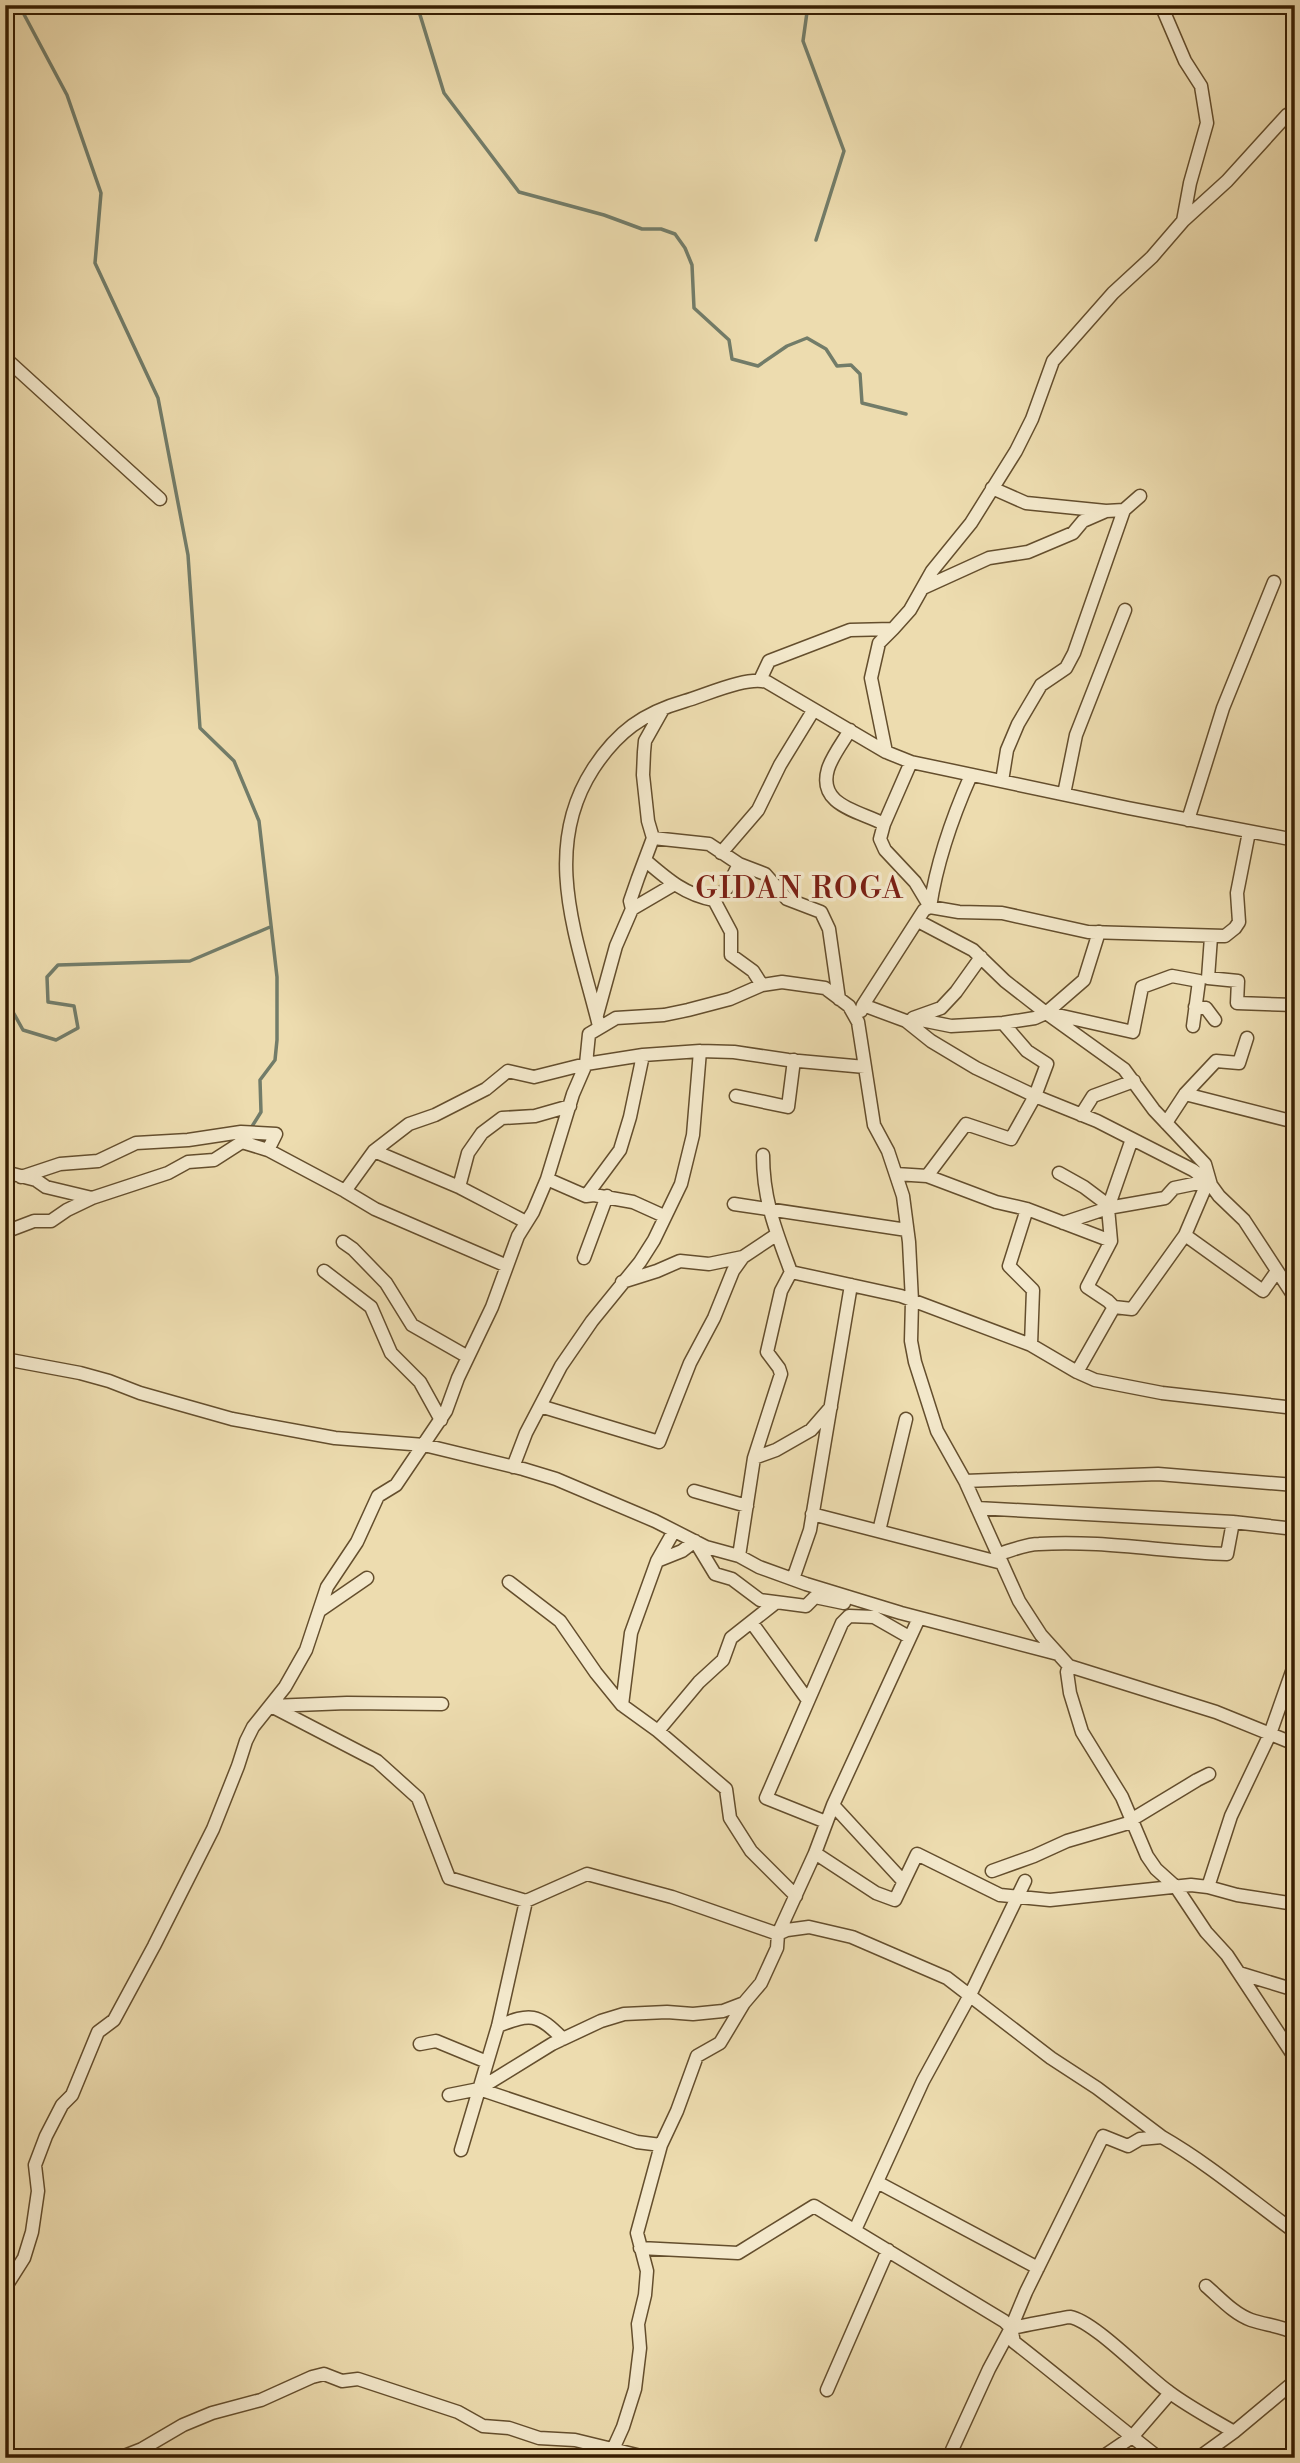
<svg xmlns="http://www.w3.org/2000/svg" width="1300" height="2463" font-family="'Libre Bodoni',serif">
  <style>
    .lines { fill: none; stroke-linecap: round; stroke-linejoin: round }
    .stream { stroke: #727c69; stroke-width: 3.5 }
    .minor-casing { stroke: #644e2d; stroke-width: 15 }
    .minor { stroke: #f3e8cb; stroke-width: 12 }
    .labels { text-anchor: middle; stroke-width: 7; stroke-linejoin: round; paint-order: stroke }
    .quarter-label { font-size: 30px; letter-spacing: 2px; fill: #7a1f14; stroke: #f3e8cb }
  </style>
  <rect width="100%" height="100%" fill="#eddcaf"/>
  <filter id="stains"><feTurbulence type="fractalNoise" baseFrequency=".00286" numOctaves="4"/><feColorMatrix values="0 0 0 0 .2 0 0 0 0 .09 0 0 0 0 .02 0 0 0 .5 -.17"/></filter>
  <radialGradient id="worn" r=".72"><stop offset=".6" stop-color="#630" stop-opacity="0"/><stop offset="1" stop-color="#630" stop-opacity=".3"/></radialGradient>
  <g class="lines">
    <path class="stream" d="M19 5 67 95 101 193 95 263 158 398 188 555 200 728 234 761 259 821 277 977V1040L275 1060 260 1080 261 1112 251 1128
      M417 5 444 93 519 192 604 215 642 229H661L675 234 685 248 692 265 694 308 729 340 732 359 758 366 787 346 807 338 826 349 837 366 851 365 860 374 862 403 906 414
      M808 5 803 41 844 151 816 240
      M5 1010 13 1012 23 1030 56 1040 78 1028 74 1006 48 1002 47 977 58 965 190 961 270 927"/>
    <g class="minor-casing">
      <path id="minor" d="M1183 221 1227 181 1287 115 1295 111
        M5 358 160 499
        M992 488 1026 503 1106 511 1124 510 1140 496
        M923 588 989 558 1028 552 1073 533 1083 521 1106 511
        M760 680 769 661 850 630 893 629 910 610 932 571 971 523 1016 451 1032 419 1053 361 1113 293 1152 257 1183 221 1190 183 1207 123 1201 86 1185 61 1161 5
        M850 730C843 742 832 756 828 769 817 806 860 811 884 824L880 839 885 850 915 882 930 907 959 912 1002 913 1088 932 1225 936 1235 928 1239 922 1237 893 1249 832
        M886 752 871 678 879 643 893 629
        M1002 781 1007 750 1018 724 1041 685 1066 668 1074 653 1124 510
        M1064 794 1076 735 1125 610
        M1188 820 1223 708 1274 582
        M884 824 911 762
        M653 838 709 844 739 864 765 874 787 899 821 912 829 929 839 999
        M721 853 758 810 780 765 813 711
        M645 860C667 879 685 895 714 900L731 932V955L753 971 762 985
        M714 900 727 888 739 864
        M632 909 673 885
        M918 921 973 950 1005 981 1046 1013 1124 1069 1154 1110 1205 1164 1211 1185 1219 1196 1244 1220 1295 1298
        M1211 937 1208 978 1238 981 1237 1003 1295 1005
        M863 1005 906 1021 931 1041 976 1068 1035 1096 1097 1121 1193 1170 1208 1181
        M1195 1007 1206 1008 1215 1020
        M861 1011 863 1005 924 910 930 907C937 860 952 818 971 775
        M1053 1014 1133 1032 1142 987 1172 976 1199 981 1193 1026
        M597 1015 616 946 632 909 630 901 638 878 653 838 648 821 643 775 644 752 645 741 663 709
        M913 1018 941 1008 956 992 981 957
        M906 1021 921 1020 951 1026 1003 1023 1035 1018 1046 1013 1084 980 1099 932
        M599 1026C578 940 540 851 593 769 617 732 643 713 685 701 706 695 746 676 767 682L886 752 911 762 1128 808 1295 840
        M1185 1094 1295 1122
        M736 1096 788 1107 794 1060
        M1081 1115 1093 1096 1134 1081
        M1166 1123 1185 1094 1216 1061 1239 1063 1247 1038
        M268 1150 345 1191 374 1151 409 1124 435 1115 486 1089 508 1071 534 1077 586 1064 643 1055 700 1051 734 1052 788 1060 865 1067
        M374 1151 459 1187
        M5 1172 36 1180 46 1187 92 1198
        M1059 1173 1084 1187 1108 1205
        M896 1174 927 1176 996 1202 1027 1209 1111 1241
        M927 1176 966 1124 1011 1139 1035 1096 1047 1064 1027 1051 1003 1023
        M547 1179 586 1196 594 1195 633 1202 664 1216
        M345 1191 375 1209 507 1266
        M586 1196 620 1150 630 1117 643 1055
        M734 1204 907 1230
        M1027 1209 1009 1266 1033 1290 1031 1345
        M526 1222 459 1187 468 1153 482 1133 502 1118 535 1116 570 1106
        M1063 1223 1108 1208 1165 1198 1174 1188 1208 1181
        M5 1232 34 1221H51L67 1210 92 1198 168 1173 188 1162 214 1160 242 1142 268 1150 276 1134 241 1132 188 1140 136 1143 98 1161 60 1164 21 1177
        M1185 1235 1263 1291 1277 1271
        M343 1242 353 1249 386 1283 412 1325 468 1357
        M584 1258 607 1196
        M324 1271 371 1307 391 1353 420 1382 441 1420
        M791 1272 901 1296 1031 1345 1077 1372 1095 1380 1162 1393 1295 1408
        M622 1282 657 1271 680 1261 709 1264 743 1257
        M1114 1307 1132 1309 1185 1235 1208 1181
        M5 1359 80 1373 109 1381 140 1393 232 1419 335 1438 424 1445 523 1469 556 1479 655 1521 706 1547 739 1556 759 1567 806 1584 901 1613 1058 1654
        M1077 1372 1114 1307 1108 1301 1087 1287 1111 1241 1108 1208 1132 1139
        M540 1406 659 1442 690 1363 714 1318 733 1271 743 1257 776 1235
        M754 1458 776 1450 811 1430 831 1407
        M513 1467 526 1433 561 1366 592 1321 640 1262 654 1240 681 1184 693 1135 700 1051
        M965 1481 1158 1474 1295 1485
        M694 1491 747 1506
        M977 1508 1233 1522 1295 1529
        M812 1514 1002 1563
        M879 1531 906 1419
        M998 1554C1011 1551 1025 1544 1039 1544 1102 1540 1164 1552 1227 1554L1233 1522
        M739 1556 754 1458 781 1374 779 1368 767 1352 781 1291 791 1272C776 1231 763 1200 763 1155
        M657 1561 682 1551 695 1541 715 1574 732 1579 760 1600 806 1606 815 1597 844 1603
        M793 1579 810 1530 851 1285
        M509 1582 560 1621 596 1673 622 1705 658 1731 726 1789 730 1818 751 1851 796 1896
        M319 1611 367 1578
        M919 1618 833 1805 815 1853 876 1893 895 1900 917 1854 1000 1895 1050 1900 1191 1885 1208 1887 1237 1895 1295 1904
        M752 1623 807 1699
        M1069 1666 1067 1672 1070 1693 1082 1732 1122 1797 1147 1856 1156 1869 1176 1887 1206 1932 1227 1955 1295 2058
        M622 1705 631 1633 657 1561 674 1531
        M271 1706 377 1761 418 1798 449 1878 526 1901 587 1874 672 1897 778 1934 815 1853
        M271 1706 347 1703 442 1704
        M658 1731 699 1682 723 1660 731 1638 774 1604
        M833 1805 903 1881
        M1131 1820 1197 1780 1209 1774
        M826 1822 766 1798 842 1623 849 1616 874 1617 909 1637
        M992 1871 1034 1856 1067 1841 1132 1822
        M1208 1887 1231 1816 1270 1734 1295 1663
        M1239 1973 1295 1990
        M498 2026C531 2013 537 2013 563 2039
        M420 2044 436 2041 487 2062
        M479 2089 637 2142 661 2145
        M449 2095 479 2089 552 2044 601 2021 624 2014 667 2012 693 2014 723 2011 744 2003
        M1162 2137C1209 2164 1251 2200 1295 2232
        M461 2150 498 2026 526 1901
        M877 2182 1038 2268
        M855 2230 923 2081 970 1995 1025 1881
        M640 2248 738 2253 814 2206 1004 2321 1011 2328 1014 2342C1063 2380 1110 2420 1159 2458
        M1206 2286C1220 2298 1234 2314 1251 2320 1266 2325 1281 2326 1295 2333
        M5 2288 24 2258 32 2232 38 2191 35 2165 46 2136 62 2105 72 2095 98 2032 114 2020 154 1946 213 1829 238 1766 246 1741 253 1727 285 1687 306 1650 327 1587 357 1542 378 1496 396 1485 446 1411 458 1378 492 1307 518 1236 533 1212 547 1179 573 1094 586 1064 589 1034 616 1018 664 1015 688 1010 730 999 762 985 782 982 825 988 849 1006 858 1022 874 1125 888 1151 903 1196 909 1242 912 1301 911 1341 915 1362 937 1431 965 1481 1019 1601 1041 1635 1069 1666 1216 1712 1295 1744
        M1011 2328C1019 2327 1066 2317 1070 2317 1094 2321 1146 2376 1169 2392 1189 2407 1212 2419 1234 2432
        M827 2390 888 2250
        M119 2458 142 2449 183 2425 212 2413 261 2400 312 2377 324 2374 342 2381 358 2379 458 2412 483 2426 509 2428 539 2438 575 2440 649 2458
        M609 2458 623 2427 635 2389 640 2348 638 2324 645 2295 647 2271 637 2233 661 2145 677 2111 697 2056 720 2043 744 2003 761 1983 777 1948 778 1934 787 1930 809 1927 852 1937 947 1978 1051 2058 1097 2088 1162 2137 1140 2139 1128 2146 1103 2136 1026 2292 1011 2328 989 2369 952 2450
        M1101 2458 1132 2437 1170 2393
        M1198 2458 1234 2432 1295 2381"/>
    </g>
    <use href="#minor" class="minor"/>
  </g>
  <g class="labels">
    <g class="quarter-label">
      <text x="800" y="898">GIDAN ROGA</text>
    </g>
  </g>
  <rect width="1300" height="2463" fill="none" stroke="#eddcaf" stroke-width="28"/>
  <rect x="7" y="7" width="1286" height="2449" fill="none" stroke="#371e02" stroke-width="3.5"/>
  <rect x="14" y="14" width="1272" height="2435" fill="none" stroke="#371e02" stroke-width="2"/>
  <rect width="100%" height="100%" filter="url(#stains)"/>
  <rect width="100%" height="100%" fill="url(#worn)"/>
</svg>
